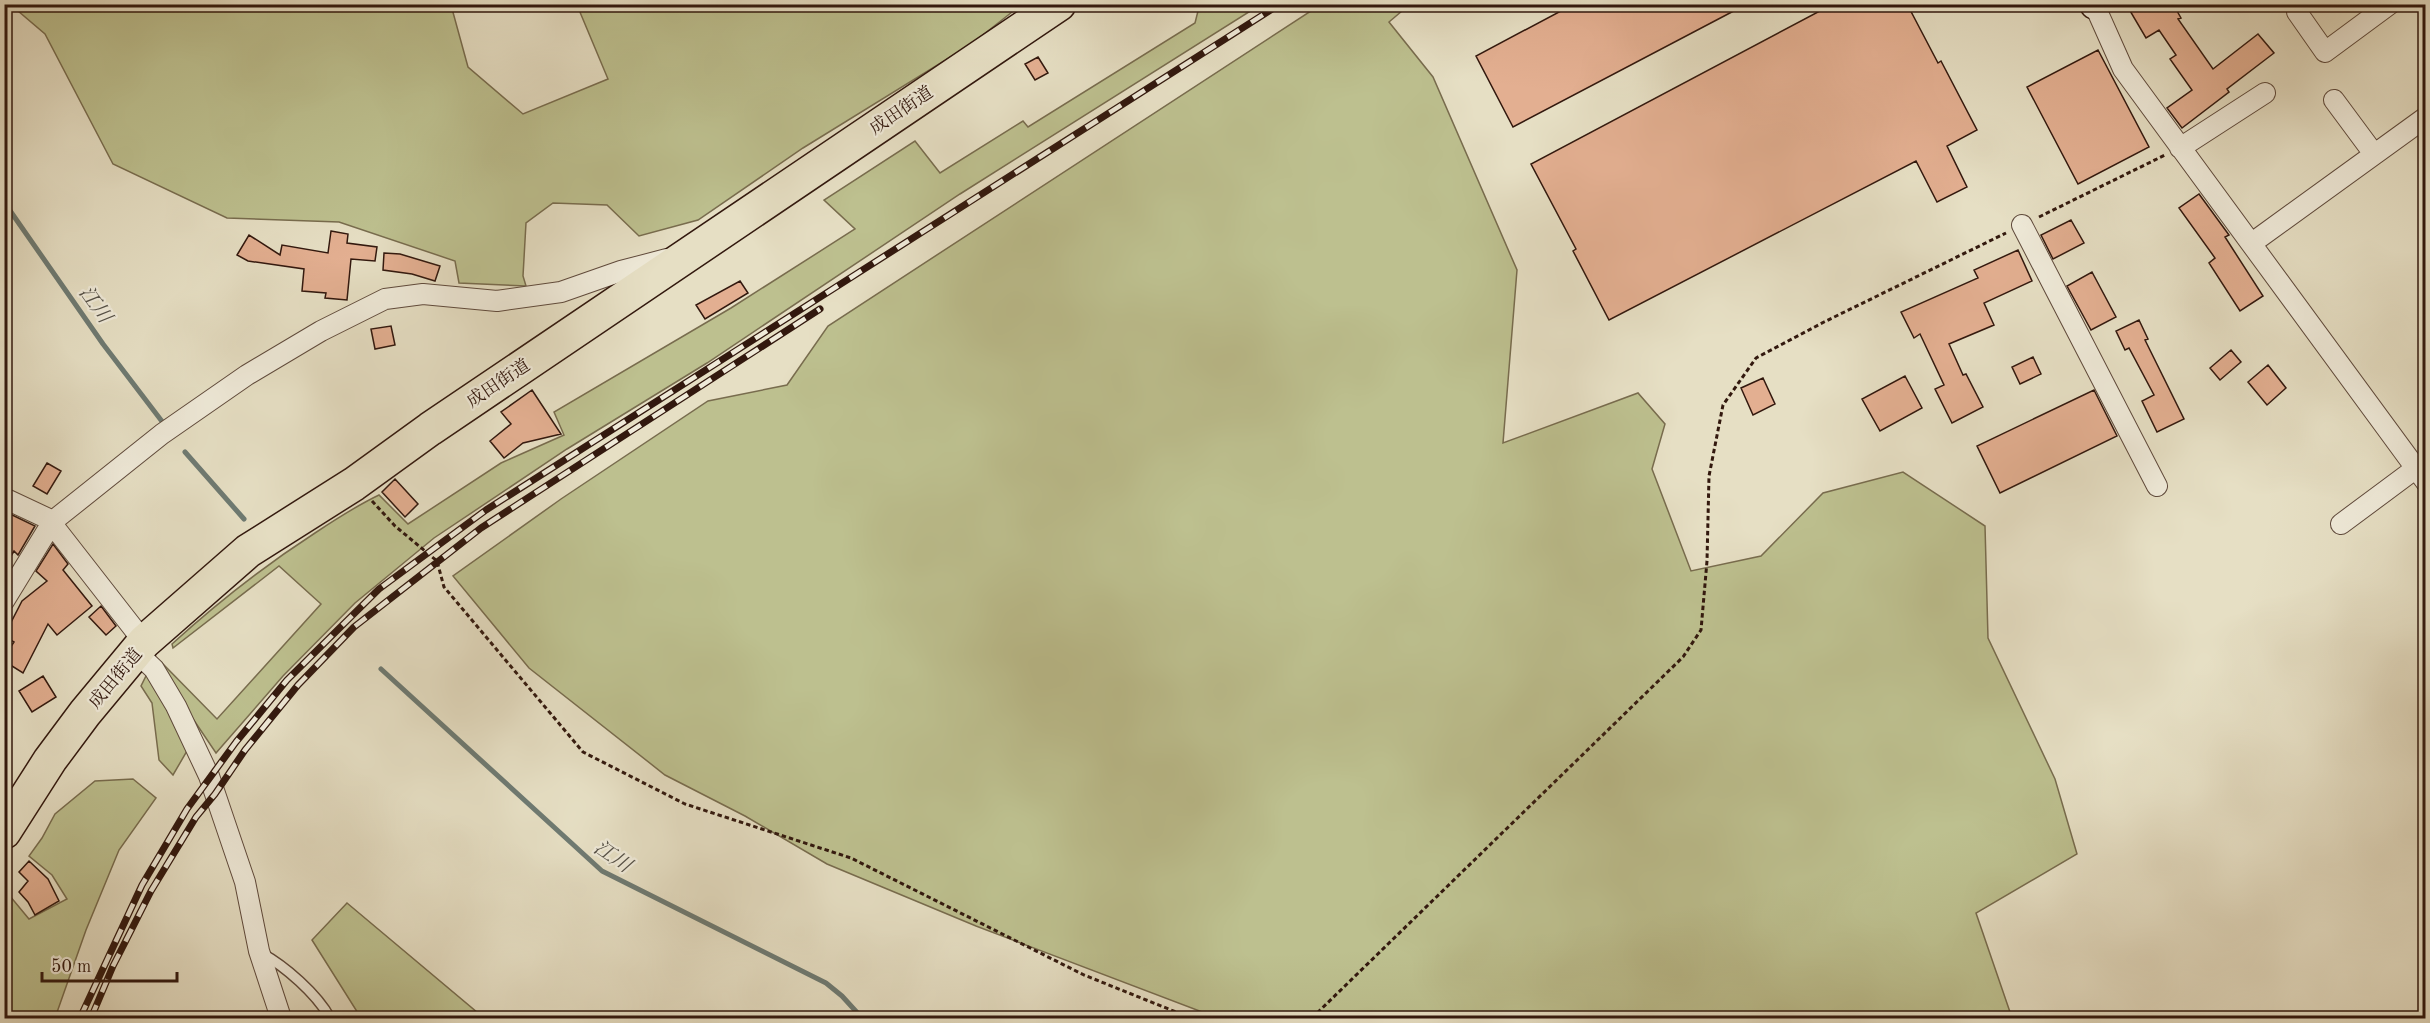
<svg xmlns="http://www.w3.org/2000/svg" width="2430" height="1023" font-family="'Old Standard TT','Noto Serif JP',serif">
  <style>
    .green { fill: #bdc08f; stroke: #786c4e; stroke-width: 1.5 }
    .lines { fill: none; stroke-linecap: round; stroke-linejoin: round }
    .stream { stroke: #6e7a72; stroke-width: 5 }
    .building { fill: #e3af91; stroke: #32180e; stroke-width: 1.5 }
    .lane-casing { stroke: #5f4a3c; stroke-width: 12 }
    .street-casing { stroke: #5f4a3c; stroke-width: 22 }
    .secondary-casing { stroke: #32180e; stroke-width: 30 }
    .highway-casing { stroke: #32180e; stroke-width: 36 }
    .path { stroke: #32180e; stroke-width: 3; stroke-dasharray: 4.5 3; stroke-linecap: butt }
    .lane { stroke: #efead9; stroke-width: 9 }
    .street { stroke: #efead9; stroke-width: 20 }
    .secondary { stroke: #efead9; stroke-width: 27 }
    .highway { stroke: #e6dfc4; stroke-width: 33 }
    .rail-casing { stroke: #32180e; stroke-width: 7 }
    .rail { stroke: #efead9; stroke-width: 4.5; stroke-dasharray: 14; stroke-linecap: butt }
    .labels { text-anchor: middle; stroke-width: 4.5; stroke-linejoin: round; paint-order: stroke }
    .street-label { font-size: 18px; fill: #32180e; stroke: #efead9 }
    .water-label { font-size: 20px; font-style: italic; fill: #555148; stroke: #efead9 }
  </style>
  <rect width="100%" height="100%" fill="#e6dfc4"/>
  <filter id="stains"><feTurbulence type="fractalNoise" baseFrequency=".00333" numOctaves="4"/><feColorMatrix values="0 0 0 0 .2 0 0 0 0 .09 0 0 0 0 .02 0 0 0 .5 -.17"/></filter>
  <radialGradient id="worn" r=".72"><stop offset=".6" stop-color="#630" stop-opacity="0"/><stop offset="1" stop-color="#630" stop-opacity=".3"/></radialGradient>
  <path class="green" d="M11 5H451L468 67 523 114 608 79 577 5H1021L970 45 803 148 698 220 639 236 607 205 553 203 526 223 523 276 526 286 459 283 455 261 339 222 227 218 113 164 45 34Z
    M1208 5H1260L960 194 707 363 567 449 434 538 355 603 283 676 216 753 158 667 161 662 217 719 321 604 279 566 173 648 172 644C217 603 264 566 315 533 336 519 356 506 379 495L408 524 501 463 564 435 554 412 731 308 855 229 824 200 915 141 940 173 1023 121 1028 127 1195 23 1198 11Z
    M1320 5H1409L1389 22 1433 77 1517 270 1503 443 1638 393 1665 424 1652 469 1691 571 1761 556 1823 493 1903 472 1985 526 1988 638 2055 779 2077 854 1976 913 2010 1012 1993 1018H1279L1210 1015 976 926 827 864 745 816 665 775 529 668 453 576 561 499 708 401 787 385 828 326Z
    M150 668 198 732 173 775 159 760 152 703 141 686Z
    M133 779 156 798 119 850 86 930 55 1018H5V890L29 919 67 899 52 875 29 856 42 838 55 814 95 781Z
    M347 903 484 1018H361L312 940Z"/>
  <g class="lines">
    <path class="stream" d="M4 202 103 344 164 424
      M185 452 244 519
      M381 669 602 871 826 983 842 996 862 1018"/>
  </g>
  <path class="building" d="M1574 4H1747L1513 127 1476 56Z
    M1833 4H1907L1938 63 1941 61 1977 130 1947 146 1967 187 1937 202 1916 161 1609 320 1573 251 1576 249 1531 164Z
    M2126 4H2173L2181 18 2178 19 2213 69 2258 34 2274 53 2227 89 2229 92 2182 128 2167 108 2192 90 2170 59 2176 55 2159 30 2146 38Z
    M2098 50 2149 147 2078 184 2027 87Z
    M1038 57 1048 73 1035 80 1025 64Z
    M2199 194 2229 235 2225 237 2263 296 2240 311 2209 263 2215 258 2179 208Z
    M2071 220 2084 243 2053 259 2041 235Z
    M331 231 348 234 347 243 377 247 375 261 351 259 347 300 325 298 326 293 302 291 304 269 248 261 237 255 249 235 280 255 282 245 328 253Z
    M2018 250 2032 281 1984 303 1994 325 1949 344 1963 375 1966 374 1983 407 1952 423 1935 389 1944 385 1920 334 1914 338 1901 312 1978 278 1974 270Z
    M384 253 400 254 440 266 435 281 412 274 383 270Z
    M2092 272 2116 317 2091 330 2067 286Z
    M740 281 748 293 705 319 696 305Z
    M2139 320 2148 339 2145 340 2184 419 2157 432 2142 401 2154 395 2129 348 2125 350 2116 331Z
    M391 326 395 345 375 349 371 329Z
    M2231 350 2241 362 2220 380 2210 368Z
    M2033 357 2041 374 2020 384 2012 367Z
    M2268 365 2286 388 2267 405 2248 382Z
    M1905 376 1922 408 1880 431 1862 399Z
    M1763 378 1775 404 1753 415 1741 388Z
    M532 390 561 434 523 443 504 458 490 441 511 424 501 412Z
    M2094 390 2117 436 2000 493 1977 446Z
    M47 463 61 471 47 494 33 486Z
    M395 479 418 504 405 517 382 492Z
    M4 511 35 526 18 555 14 551 4 568Z
    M53 544 68 564 63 570 92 606 57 635 48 624 23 673 4 661V657L14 642 4 636 22 601 47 581 36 571Z
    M101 606 116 626 106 635 89 617Z
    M43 676 56 697 32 712 19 691Z
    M29 861 48 879 59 901 35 915 28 902 19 892 28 881 19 872Z"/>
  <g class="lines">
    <g class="lane-casing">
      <path id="lane" d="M261 953C285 966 317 994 330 1018"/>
    </g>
    <g class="street-casing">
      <path id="street" d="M2094 4 2123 69 2426 482
        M2297 12 2325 52 2390 4
        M2334 100 2374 154
        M2180 148 2265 93
        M2022 225 2157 486
        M2252 243 2426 117
        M4 498 53 521
        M52 524 144 642
        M2341 524 2415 469
        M4 601 53 521 162 434 247 375 321 331 385 299 423 294 497 301 561 292 621 271 667 259
        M136 652 154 669 176 706 209 776 245 882 259 951 281 1018"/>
    </g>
    <g class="secondary-casing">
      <path id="secondary" d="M2094 5 2095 4"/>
    </g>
    <g class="highway-casing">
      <path id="highway" d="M4 832 50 760 85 713 144 642 248 551 354 484 430 429 1059 4"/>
    </g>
    <path class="path" d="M2039 217 2165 155
      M372 501 395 526 437 561 444 587 583 752 685 804 851 858 1084 975 1191 1018
      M1312 1018 1683 657 1701 630 1707 561 1709 476 1723 405 1756 358 1824 322 2006 233"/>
    <use href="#lane" class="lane"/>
    <use href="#street" class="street"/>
    <use href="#secondary" class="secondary"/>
    <use href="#highway" class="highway"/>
    <g class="rail-casing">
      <path id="rail" d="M80 1018 142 885 187 809 236 742 287 680 379 589 486 510 1280 4
        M91 1018 113 966 151 891 196 817 215 794 245 750 298 685 354 627 481 528 820 309"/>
    </g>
    <use href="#rail" class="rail"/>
  </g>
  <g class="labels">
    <g class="street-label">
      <text transform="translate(901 110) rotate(-34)" y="6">成田街道</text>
      <text transform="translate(498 383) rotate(-34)" y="6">成田街道</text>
      <text transform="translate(115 678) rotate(-50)" y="6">成田街道</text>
    </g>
    <g class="water-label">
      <text transform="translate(96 304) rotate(54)" y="7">江川</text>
      <text transform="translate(613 856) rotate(34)" y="7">江川</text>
    </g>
  </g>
  <rect width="2430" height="1023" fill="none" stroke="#e6dfc4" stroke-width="24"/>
  <rect x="6" y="6" width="2418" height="1011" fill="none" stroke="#32180e" stroke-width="3"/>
  <rect x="12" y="12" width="2406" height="999" fill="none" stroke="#32180e" stroke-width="1.5"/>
  <path d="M42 972v9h135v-9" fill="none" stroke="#32180e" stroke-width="3"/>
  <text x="51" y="972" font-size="18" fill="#32180e" stroke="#efead9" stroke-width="4.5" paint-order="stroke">50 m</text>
  <rect width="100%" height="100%" filter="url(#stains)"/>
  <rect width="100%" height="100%" fill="url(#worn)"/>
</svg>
